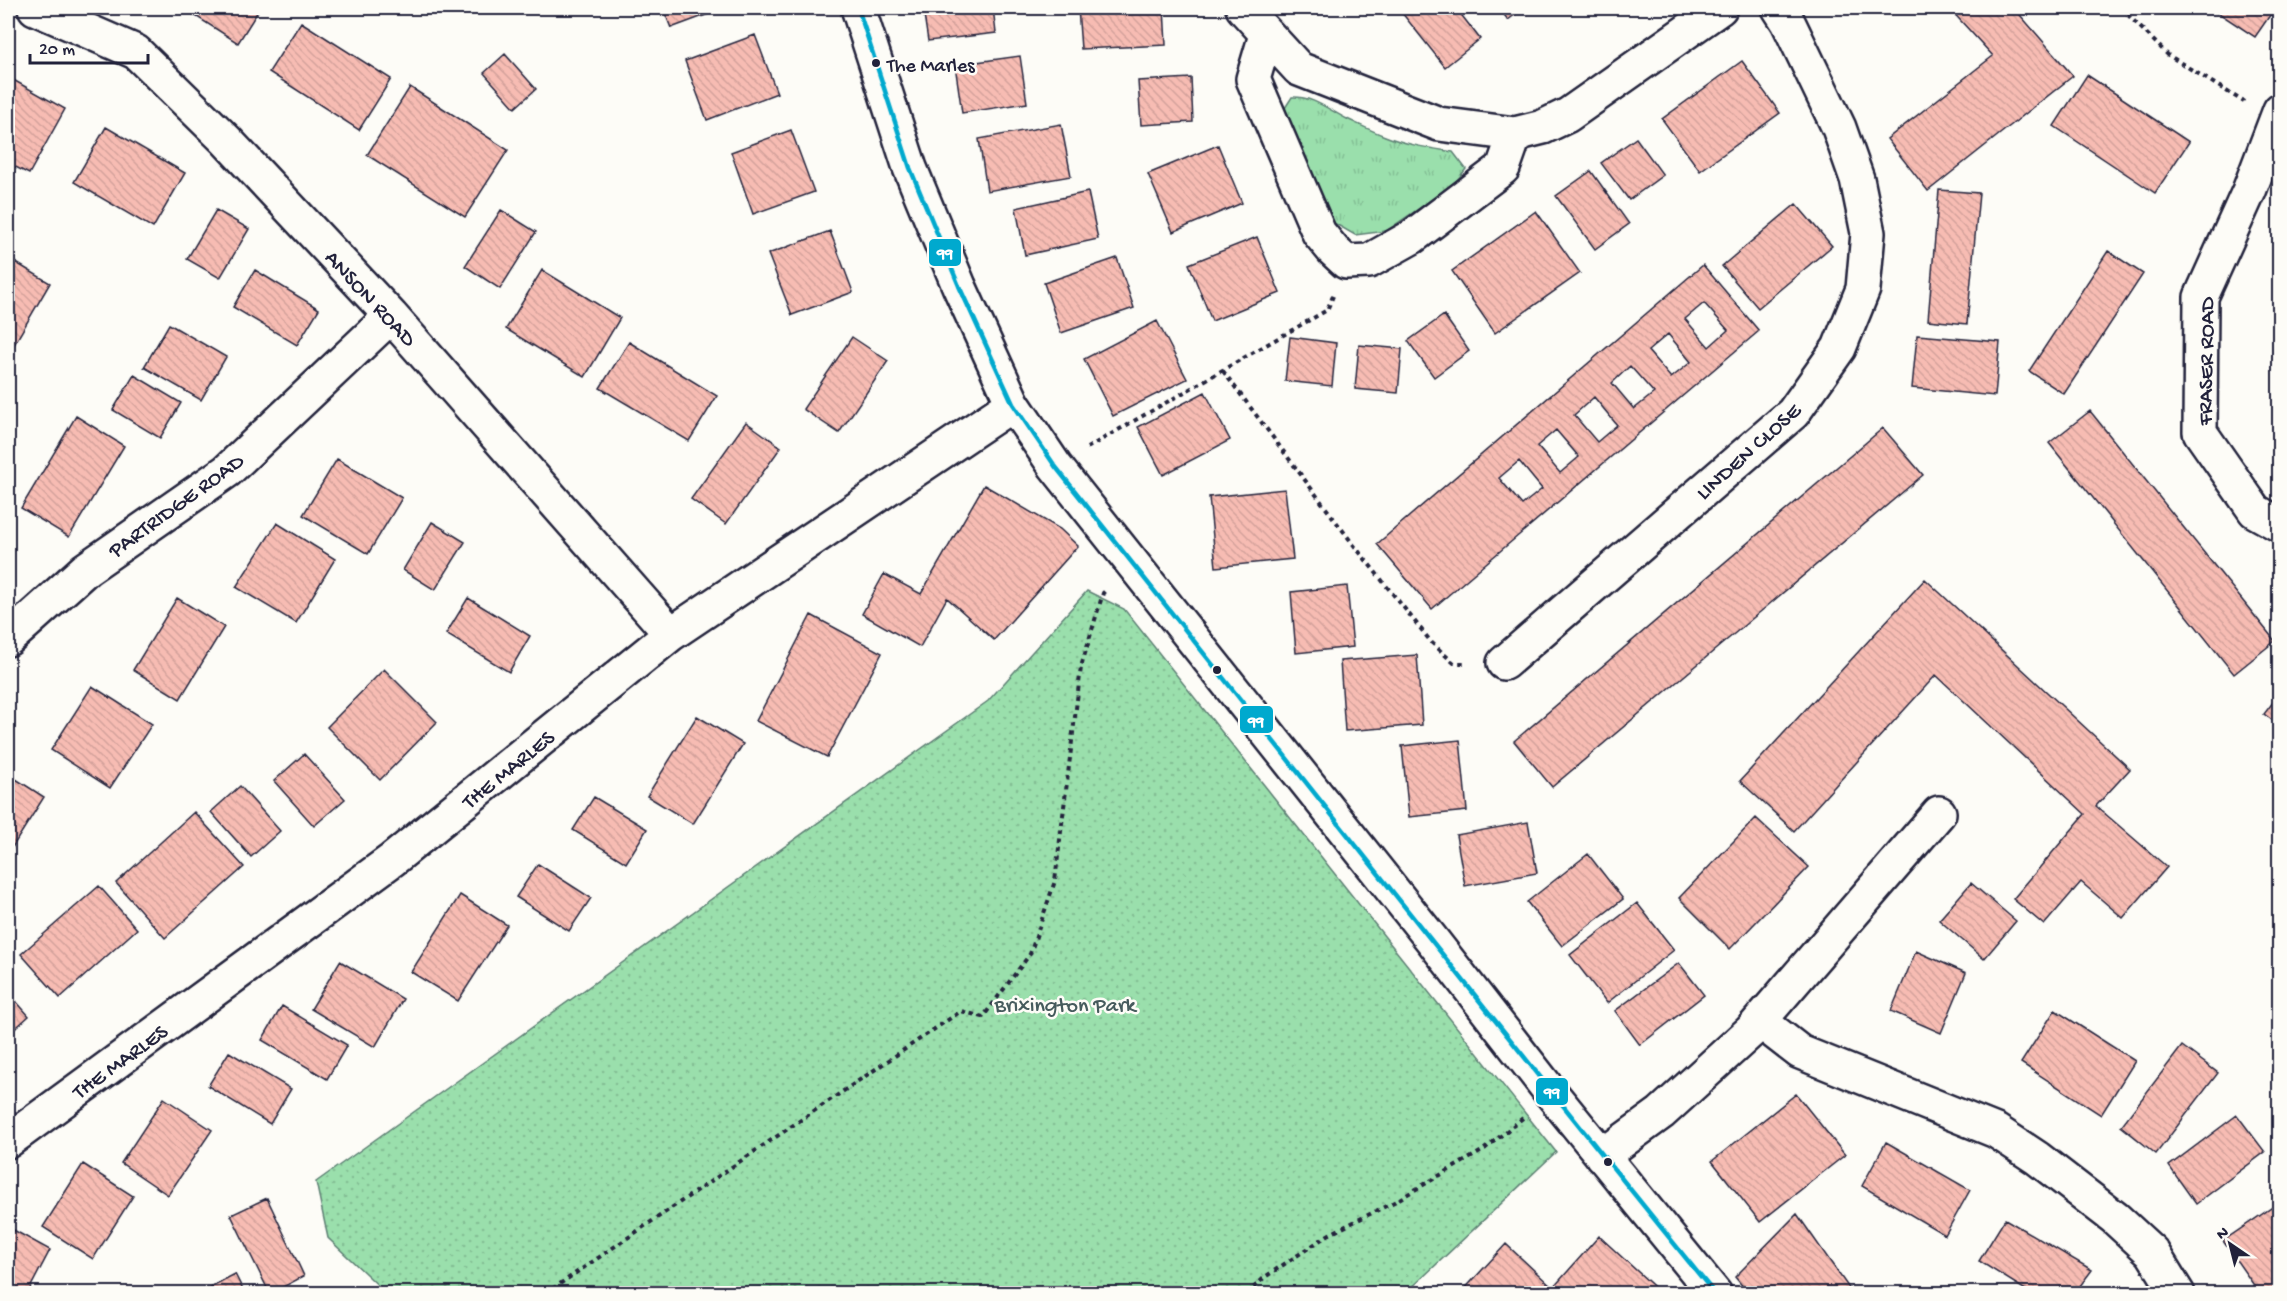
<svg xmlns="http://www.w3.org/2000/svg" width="2287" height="1301" font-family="'Gochi Hand',sans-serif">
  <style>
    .grass { fill: url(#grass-tufts); stroke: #5e8074; stroke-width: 1.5 }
    .park { fill: url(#park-dots); stroke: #5e8074; stroke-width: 1.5 }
    .building { fill: url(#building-back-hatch); stroke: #22223b; stroke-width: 1.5; fill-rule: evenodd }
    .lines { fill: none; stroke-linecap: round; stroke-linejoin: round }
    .minor-casing { stroke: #22223b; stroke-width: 38 }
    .path { stroke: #22223b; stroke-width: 4; stroke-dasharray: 4.5 4.5; stroke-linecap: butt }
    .minor { stroke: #fdfcf7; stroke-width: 33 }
    .bus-1-casing { stroke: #fdfcf7; stroke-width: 9 }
    .bus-1 { stroke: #00a9ce; stroke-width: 4.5 }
    .bus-dot { fill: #22223b; stroke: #fdfcf7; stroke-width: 2 }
    .labels { text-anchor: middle; stroke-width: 5; stroke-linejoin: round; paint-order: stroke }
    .bus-label { font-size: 20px; fill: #22223b; stroke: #fdfcf7; text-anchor: start }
    .street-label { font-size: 22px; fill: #22223b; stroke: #fdfcf7 }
    .park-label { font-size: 22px; fill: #465b5d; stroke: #fdfcf7 }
    .line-badge { stroke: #fdfcf7; stroke-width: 2 }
    .badge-label { font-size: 16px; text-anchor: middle; font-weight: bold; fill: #fff }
  </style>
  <defs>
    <pattern id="grass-tufts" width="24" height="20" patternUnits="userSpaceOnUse" patternTransform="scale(1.5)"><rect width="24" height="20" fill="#9adfac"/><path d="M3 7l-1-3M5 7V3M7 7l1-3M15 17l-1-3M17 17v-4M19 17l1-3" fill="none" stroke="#84bf95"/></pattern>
    <pattern id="park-dots" width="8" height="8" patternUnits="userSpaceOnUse" patternTransform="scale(1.5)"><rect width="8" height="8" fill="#9adfac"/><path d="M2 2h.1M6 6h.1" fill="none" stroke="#84bf95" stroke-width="1.8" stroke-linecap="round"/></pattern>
    <pattern id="building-back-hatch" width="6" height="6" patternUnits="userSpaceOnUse" patternTransform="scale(1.5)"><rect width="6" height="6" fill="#f7bcb3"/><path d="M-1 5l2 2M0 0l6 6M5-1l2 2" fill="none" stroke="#d3a19b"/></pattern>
  </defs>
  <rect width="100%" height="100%" fill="#fdfcf7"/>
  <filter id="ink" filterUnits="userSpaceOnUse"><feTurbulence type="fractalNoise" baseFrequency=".0167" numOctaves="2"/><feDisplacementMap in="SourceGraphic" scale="12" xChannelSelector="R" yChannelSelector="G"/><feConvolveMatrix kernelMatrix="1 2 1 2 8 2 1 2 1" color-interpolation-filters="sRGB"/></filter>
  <g filter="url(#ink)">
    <path class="grass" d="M1292 97C1313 96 1329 110 1347 119 1360 125 1372 131 1385 136 1407 145 1429 148 1453 152L1466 169 1453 185 1386 231 1355 235 1334 223 1288 124 1285 108Z"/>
    <path class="park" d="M1087 591 1124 609 1556 1152 1406 1293H386L328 1238 316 1182 988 701Z"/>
    <path class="building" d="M183 8H260L238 43Z
      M663 8H725L671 28Z
      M923 8H993L996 33 928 41Z
      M1078 8H1164L1166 45 1081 49Z
      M1398 8H1456L1480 39 1445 67Z
      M1499 8H1524L1508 20Z
      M1949 8H2014L2073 76 1928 191 1887 139 1993 56Z
      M2211 8H2275L2255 37Z
      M301 22 391 79 359 130 269 72Z
      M755 35 777 93 707 120 685 61Z
      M505 54 536 89 515 108 484 73Z
      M1020 56 1027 103 962 113 955 65Z
      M1742 61 1780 113 1700 171 1662 119Z
      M2087 75 2189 142 2155 193 2054 126Z
      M8 77 65 109 29 174 8 163Z
      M1191 78 1193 122 1141 125 1138 81Z
      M410 87 508 150 465 217 367 155Z
      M1061 124 1071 176 987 191 979 139Z
      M106 127 185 173 153 228 74 182Z
      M791 130 814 192 753 214 731 152Z
      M1636 138 1663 175 1629 200 1601 163Z
      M1218 145 1242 203 1173 232 1148 174Z
      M1591 171 1629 224 1595 249 1556 196Z
      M1939 190 1979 193 1967 324 1928 320Z
      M1088 192 1098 239 1025 255 1016 208Z
      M1796 204 1832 246 1758 308 1722 266Z
      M216 210 249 229 220 278 187 259Z
      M501 210 536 232 500 289 465 266Z
      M1536 211 1580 273 1495 333 1452 271Z
      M830 231 853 292 792 315 768 254Z
      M1257 237 1280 293 1212 321 1189 264Z
      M2108 251 2143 274 2064 394 2029 371Z
      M8 258 50 283 11 350 8 348Z
      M1117 258 1134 308 1061 333 1044 283Z
      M1703 265 1759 331 1432 609 1377 544ZM1704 303 1728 330 1709 347 1685 319ZM1668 334 1691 362 1671 378 1648 351ZM1630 366 1654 393 1634 409 1612 383ZM1594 397 1617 425 1597 442 1574 415ZM1556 430 1579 457 1560 473 1537 446ZM1519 461 1542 489 1522 505 1499 478Z
      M255 270 319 309 297 345 233 307Z
      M542 270 620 318 585 377 506 329Z
      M1444 315 1469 351 1434 377 1408 341Z
      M1157 321 1187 379 1113 416 1084 359Z
      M169 324 226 357 201 400 144 367Z
      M1917 335 2000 342 1995 396 1912 388Z
      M852 337 888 361 839 433 803 409Z
      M1290 337 1336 343 1332 386 1285 381Z
      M629 342 717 396 689 441 600 388Z
      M1359 345 1402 349 1398 393 1355 389Z
      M134 375 181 403 160 438 113 410Z
      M1205 392 1230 440 1163 475 1138 427Z
      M2090 411 2275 641 2234 674 2049 443Z
      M76 416 124 446 69 537 21 508Z
      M746 422 781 447 726 524 691 499Z
      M1883 428 1923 475 1552 787 1514 741Z
      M337 459 402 498 368 554 303 515Z
      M984 485 1060 529 1078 546 994 640 947 598 920 647 862 614 884 574 921 594Z
      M1285 489 1293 559 1216 567 1209 497Z
      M432 522 465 542 435 590 403 570Z
      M277 523 335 559 296 623 236 587Z
      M1925 579 2130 769 2096 806 2167 867 2123 918 2081 882 2044 925 2013 899 2085 814 1936 675 1794 831 1740 781Z
      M1347 586 1353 647 1296 653 1291 592Z
      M177 598 224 627 180 699 133 670Z
      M468 598 530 636 509 672 446 634Z
      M811 615 882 653 827 757 756 721Z
      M1417 655 1422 725 1345 731 1340 661Z
      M384 669 437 722 380 780 327 727Z
      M92 686 152 724 110 788 51 750Z
      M2280 693V726L2264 714Z
      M697 716 743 744 693 824 647 796Z
      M1460 740 1467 811 1409 817 1402 746Z
      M304 754 345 799 314 826 274 781Z
      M8 774 44 797 8 854Z
      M240 786 280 831 251 857 211 812Z
      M594 797 647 829 626 863 573 830Z
      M194 812 244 867 165 938 116 883Z
      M1756 818 1809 867 1730 949 1679 898Z
      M1528 822 1537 873 1465 886 1456 835Z
      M1588 854 1623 899 1562 946 1527 902Z
      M538 864 591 898 569 931 516 897Z
      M1971 883 2016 921 1984 959 1939 920Z
      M99 886 137 929 60 998 21 954Z
      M460 895 507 925 458 1001 411 972Z
      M1637 903 1674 950 1607 1003 1570 955Z
      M1916 951 1966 973 1941 1033 1891 1011Z
      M340 961 403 999 375 1047 311 1009Z
      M1679 963 1704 995 1640 1045 1615 1011Z
      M8 992 29 1016 8 1035Z
      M282 1006 347 1045 327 1079 262 1040Z
      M2055 1010 2135 1061 2101 1115 2021 1063Z
      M2182 1046 2218 1073 2156 1154 2121 1126Z
      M229 1052 291 1089 270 1124 208 1086Z
      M1796 1094 1845 1155 1760 1222 1712 1161Z
      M164 1098 212 1130 168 1195 121 1163Z
      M2237 1115 2265 1152 2196 1204 2169 1166Z
      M1886 1142 1970 1190 1945 1235 1862 1186Z
      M83 1164 133 1196 93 1259 43 1227Z
      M267 1198 304 1276 270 1294 231 1215Z
      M2280 1202V1294H2260L2223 1241Z
      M1797 1214 1853 1294H1749L1735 1277Z
      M2005 1219 2092 1270 2074 1294H2032L1979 1261Z
      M8 1227 50 1250 27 1294H8Z
      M1599 1236 1662 1294H1460L1506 1244 1553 1288Z
      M235 1274 245 1294H197Z"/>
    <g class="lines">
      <g class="minor-casing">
        <path id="minor" d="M35 8 136 52 226 140 391 316 671 634
          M858 8 910 168 959 286 1013 404 1055 466 1433 941 1552 1094 1715 1294
          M1243 8 1299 69 1439 124 1515 134 1543 127 1568 115 1720 8
          M1266 35 1253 79 1319 233 1333 250 1346 262 1369 261 1412 237 1503 168 1515 134
          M2280 110 2249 191 2201 297 2200 432 2255 511 2280 525
          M8 639 86 569 227 471 391 316
          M1504 663 1793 413 1839 348 1863 289 1868 233 1857 179 1839 128 1788 22 1779 8
          M1760 1021 1800 1052 1996 1131 2037 1158 2115 1218 2152 1252 2178 1294
          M8 1141 392 860 671 634 1013 404
          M1602 1156 1661 1113 1751 1031 1939 813"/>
      </g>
      <path class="path" d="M2121 8 2168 55 2244 102
        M1223 371 1353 544 1432 643 1454 663H1468
        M1087 448 1327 310 1333 296
        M545 1294 961 1011 983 1017 1030 954 1055 881 1081 667 1103 593 1107 589
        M1247 1294 1265 1277 1328 1235 1394 1202 1482 1151 1524 1117"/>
      <use href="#minor" class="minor"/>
      <g class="bus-1-casing">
        <path id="bus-1" d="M858 8 910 168 959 286 1013 404 1055 466C1275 742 1492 1020 1715 1294"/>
      </g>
      <use href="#bus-1" class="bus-1"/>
    </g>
  </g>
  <g class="bus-dot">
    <circle cx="876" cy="63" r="5"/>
    <circle cx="1217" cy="670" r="5"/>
    <circle cx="1608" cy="1162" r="5"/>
  </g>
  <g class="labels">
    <g class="bus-label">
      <text x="887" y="71">The Marles</text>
    </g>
    <g class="street-label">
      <text transform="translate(372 297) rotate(47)" y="8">ANSON ROAD</text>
      <text transform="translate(2204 361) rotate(-89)" y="8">FRASER ROAD</text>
      <text transform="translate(1747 450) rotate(-42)" y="8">LINDEN CLOSE</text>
      <text transform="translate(175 504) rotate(-36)" y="8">PARTRIDGE ROAD</text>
      <text transform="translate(507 768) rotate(-39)" y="8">THE MARLES</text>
      <text transform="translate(119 1060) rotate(-36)" y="8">THE MARLES</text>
    </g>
    <g class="park-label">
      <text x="1065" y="1011">Brixington Park</text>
    </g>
  </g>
  <g class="line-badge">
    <rect x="928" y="238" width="34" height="29" rx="6" fill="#00a9ce"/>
    <rect x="1239" y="705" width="35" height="29" rx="6" fill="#00a9ce"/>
    <rect x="1535" y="1077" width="34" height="29" rx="6" fill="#00a9ce"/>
  </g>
  <g class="badge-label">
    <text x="945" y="258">99</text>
    <text x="1256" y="726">99</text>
    <text x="1552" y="1097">99</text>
  </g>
  <rect width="2287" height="1301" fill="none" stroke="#fdfcf7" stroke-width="30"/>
  <rect x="15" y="15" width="2257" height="1271" fill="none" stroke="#22223b" stroke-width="2" filter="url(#ink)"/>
  <g transform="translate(2230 1244) rotate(325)" stroke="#fdfcf7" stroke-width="4.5" paint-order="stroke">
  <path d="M0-4.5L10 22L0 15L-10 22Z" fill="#22223b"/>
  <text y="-9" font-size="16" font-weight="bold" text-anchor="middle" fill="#22223b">N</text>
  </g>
  <path d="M30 54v9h118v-9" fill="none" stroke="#22223b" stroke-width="3"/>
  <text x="39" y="54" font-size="18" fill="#22223b" stroke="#fdfcf7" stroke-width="4.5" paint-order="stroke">20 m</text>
</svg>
